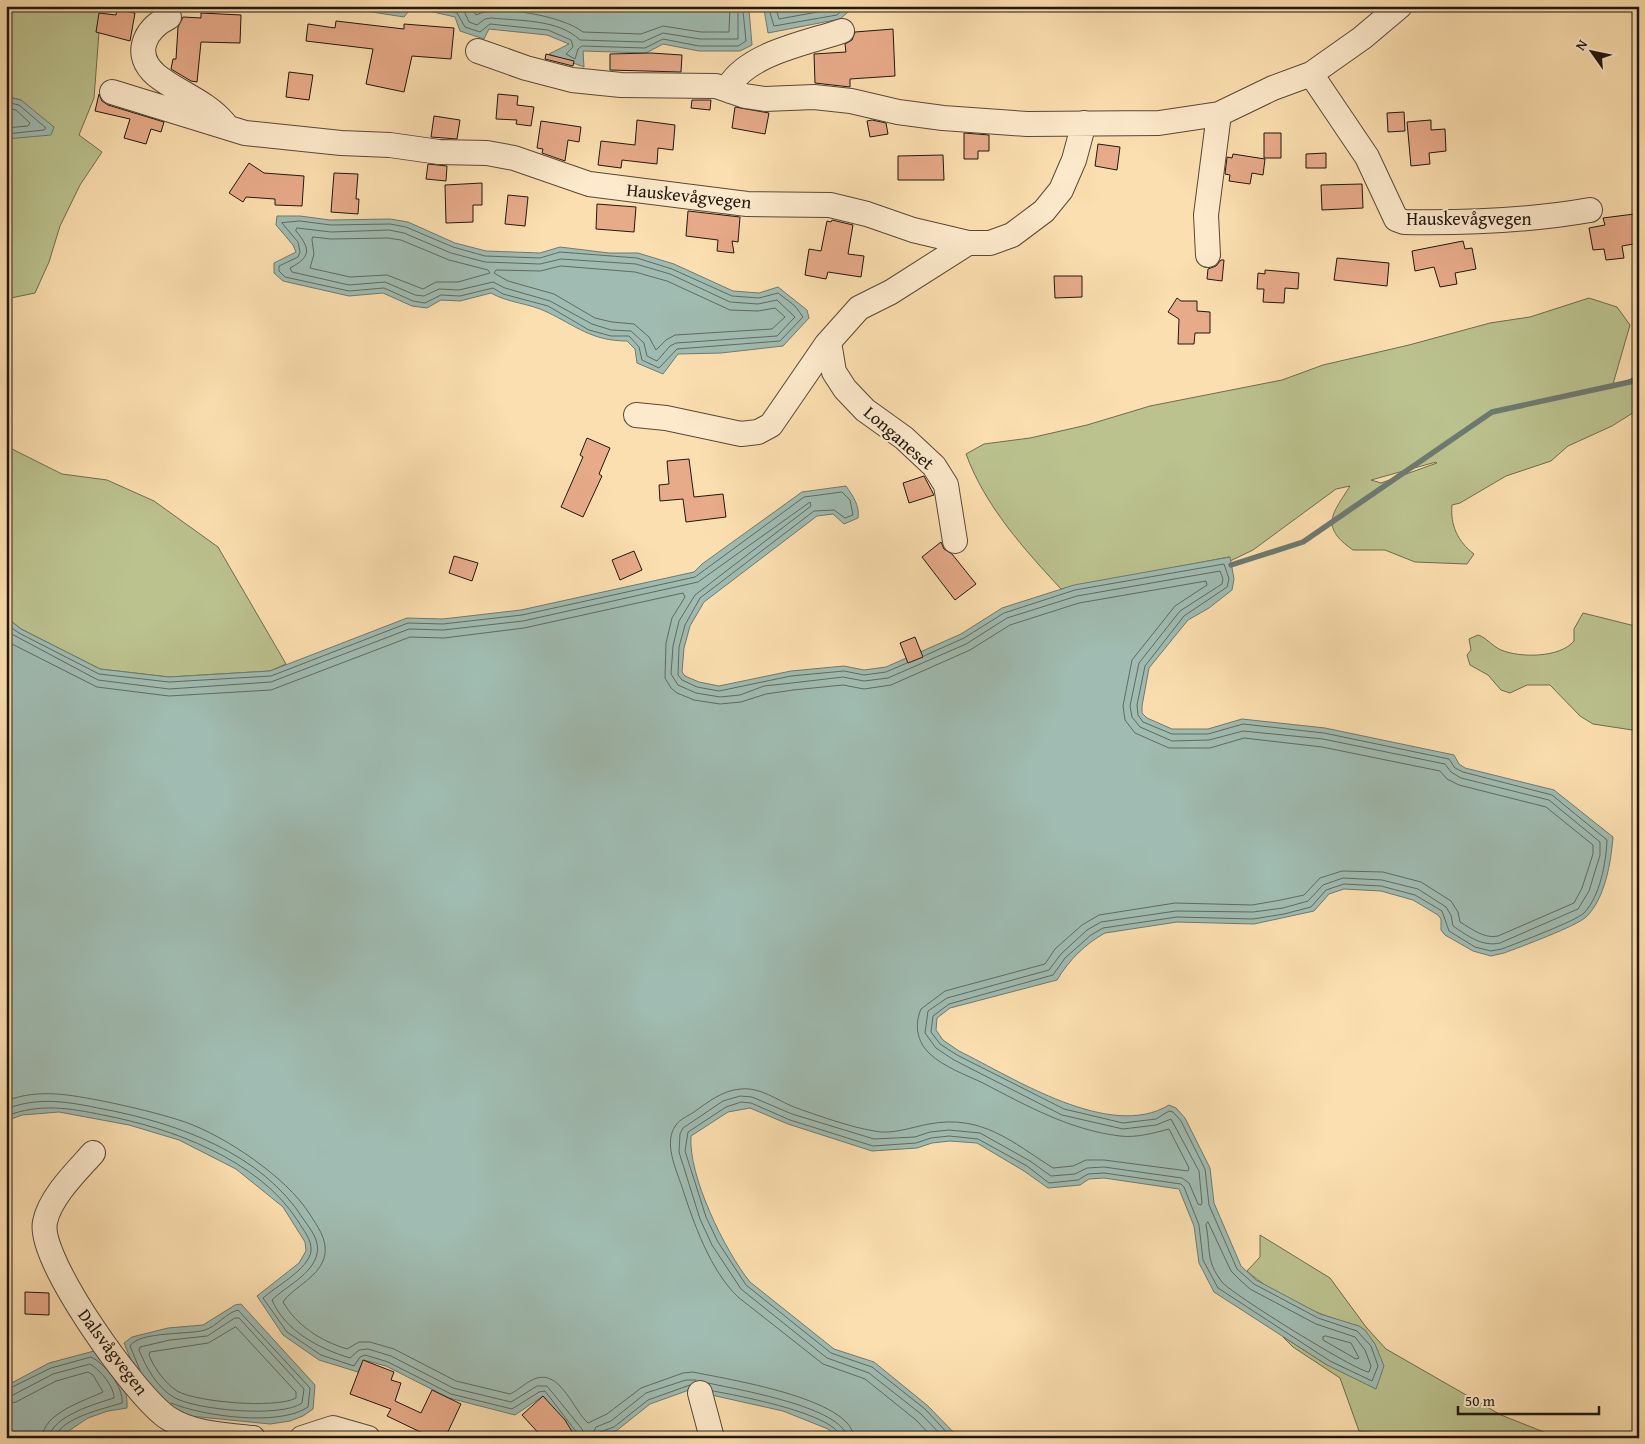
<svg xmlns="http://www.w3.org/2000/svg" width="1645" height="1444" font-family="'Gentium Book Plus',serif">
  <style>
    .green { fill: #bbc28e; stroke: #6e6c4e; fill-rule: evenodd }
    .water { fill: #a0bcb2; stroke: #6d7a71 }
    .lines { fill: none; stroke-linecap: round; stroke-linejoin: round }
    .shore { stroke: #606a60; stroke-width: 1 }
    .stream { stroke: #6d7a71; stroke-width: 5.5 }
    .building { fill: #e8ab8a; stroke: #21170f }
    .minor-casing { stroke: #584937; stroke-width: 26 }
    .minor { stroke: #fdeacc; stroke-width: 24 }
    .labels { text-anchor: middle; stroke-width: 4; stroke-linejoin: round; paint-order: stroke }
    .street-label { font-size: 18px; fill: #21170f; stroke: #fdeacc }
  </style>
  <rect width="100%" height="100%" fill="#fcdfb0"/>
  <filter id="stains"><feTurbulence type="fractalNoise" baseFrequency=".004" numOctaves="4"/><feColorMatrix values="0 0 0 0 .2 0 0 0 0 .09 0 0 0 0 .02 0 0 0 .5 -.17"/></filter>
  <radialGradient id="worn" r=".72"><stop offset=".6" stop-color="#630" stop-opacity="0"/><stop offset="1" stop-color="#630" stop-opacity=".3"/></radialGradient>
  <path class="green" d="M6 6H101L94 98 79 135 102 152 80 185 60 226 49 262 35 293 6 299V139H11L21 100 6 96Z
    M1589 298 1617 307 1630 325 1613 384H1620L1639 375V409L1612 426 1568 446 1551 461 1506 476 1460 503 1452 505C1450 525 1458 542 1474 554L1467 564 1415 562 1385 550H1353C1318 526 1334 512 1350 486L1336 489 1253 550 1230 561 1229 557 1061 589C1024 549 985 506 966 454L984 444 1030 438 1087 425 1150 406 1282 380 1323 365 1409 345 1490 323 1530 317ZM1437 463 1381 483 1371 480 1436 462Z
    M6 446 62 474 107 480 154 501 218 547 286 664 270 671 169 677 100 669 21 629 6 617Z
    M1583 613 1639 627V731L1593 724 1580 716 1550 685H1527L1510 693 1501 690 1488 675 1470 665 1467 655 1471 650 1469 639 1478 635C1487 638 1492 646 1501 650 1520 658 1560 658 1574 641V629Z
    M1260 1235 1330 1278 1366 1327 1386 1349 1501 1415 1559 1438H1425L1359 1431 1340 1378 1293 1347 1282 1336 1327 1365 1359 1326C1325 1319 1272 1294 1247 1271L1260 1257Z"/>
  <path class="water" d="M333 6H855L840 19 768 33 764 9 749 10 752 45 740 51H699L663 44 646 53 583 51 584 67 549 54 569 44 547 35 489 29 484 39 460 31 455 17 412 7 404 17Z
    M6 97 21 100 54 127 51 135 6 139Z
    M277 216H300L330 220 390 219 408 222 455 243 486 251 540 253 560 247 609 253H638L674 264 733 291 759 293 778 287 807 310 809 318 783 346 721 353 678 354 663 374 637 363 635 349 627 341C592 341 576 326 547 312 529 303 508 303 491 293L460 301 441 300 427 308 412 306 383 293 349 296 283 281 274 273V263L296 252 293 245 276 225Z
    M846 486C853 496 860 506 858 518L844 524 833 514 817 516 704 602 690 626 684 648 682 672 685 676 699 682 719 686 791 671 844 666 864 670 886 667 961 634 1002 608 1074 585 1230 557 1234 579 1232 590 1209 608 1188 620 1149 668 1142 706V713L1147 718 1172 729H1208L1242 719 1325 728 1454 755 1459 764 1465 768 1554 790 1613 837C1611 862 1605 899 1586 917 1577 926 1520 947 1504 953L1491 956 1473 951 1445 935 1441 930V919L1438 915 1413 900 1381 891 1344 889 1329 894 1314 911 1254 924 1177 922 1105 933C1085 944 1069 960 1057 980L950 1008 937 1018 936 1030 943 1040 959 1051C1014 1078 1110 1141 1169 1105L1176 1108 1185 1118 1210 1168 1214 1203 1241 1266 1256 1280 1320 1314 1359 1326 1365 1330 1375 1344 1384 1366 1376 1389 1327 1365 1214 1292 1199 1263 1194 1226 1179 1189 1104 1178 1089 1179 1080 1185 1048 1188 1024 1171 977 1143 950 1141 932 1143 917 1148 872 1151 788 1124 750 1108 728 1112 691 1136C688 1176 725 1251 750 1282L834 1349 874 1362 928 1406 959 1438H838L828 1429 783 1411 689 1390 650 1404 616 1431 595 1438H575L543 1396 515 1415 449 1398 386 1366 364 1360 358 1372 319 1360 283 1335 257 1296 299 1263 306 1251 305 1242 283 1207 236 1169 179 1140 129 1125 59 1112 22 1115 6 1121V617L21 629 100 669 169 677 270 671 407 618 443 619 521 610 694 572 702 564 802 492Z
    M241 1304 315 1385 313 1409 303 1416 290 1421 270 1424 190 1416 167 1407 137 1375 124 1343 132 1337 168 1328 203 1325 235 1305Z
    M94 1351C111 1366 129 1384 127 1408L108 1411 88 1418 58 1438H6V1386L49 1363Z"/>
  <g class="lines">
    <path class="shore" d="M431 6 457 13 465 27 480 32 490 24 548 30 571 40 573 47 566 54 575 59 578 49 582 46 645 48 663 39 699 46H738L746 41 743 11 746 6
      M458 6 464 11 469 22 477 25 485 19 491 18C520 21 558 19 580 40L643 42 663 33 700 39H738V6
      M470 6 476 15C498 4 563 16 583 32L641 34 663 26 701 32H729L730 6
      M768 6 774 26 837 15 847 6
      M775 6 779 19 834 9 838 6
      M6 102 19 105 46 128 44 130 6 134
      M6 108 16 110 30 123 28 126 6 128
      M300 221 331 225 390 224 406 227 453 247 485 256 540 258 560 252 637 258 672 269 732 296 759 298 778 293 795 306 803 317 780 341 677 349 659 368 642 360 639 347 629 336H611L589 330 548 306 503 294 493 288 460 296 441 295 425 303 413 301 384 288 349 291 285 277 279 271V266L298 257 300 252 298 242 282 223Z
      M297 228 331 232 389 230 404 233 451 253 485 262 540 264 561 259 636 264 670 274 730 302 758 304 777 300 795 317 777 336 676 343 670 346 657 361 647 356 644 343 631 331 611 330 592 324 550 301 505 288 493 282 459 290 439 289 424 296 415 295 385 282 349 285 292 272 290 268C311 257 311 249 296 231Z
      M313 237 331 239 388 238 401 240 449 260 488 270 490 273 458 282H436L423 289 387 275 350 277 310 268 314 254 312 240Z
      M561 266 635 272 667 281 730 310 758 311 775 308 785 317 772 329 675 335 666 340 656 350 649 337 634 324 612 322 595 318 554 294 508 281 494 273 496 270 540 271Z
      M6 624 19 633 99 674 169 682 271 676 408 623 443 624 522 615 695 577 804 497 842 492 850 500 853 515 845 518 834 510 814 511 700 598 685 625 679 647 678 675 682 680 697 687 719 691 791 676 844 671 864 675 886 672 907 663
      M6 631 98 680 169 689 271 682 409 629 443 630 523 621 698 582 810 502 811 506 695 595 679 621 673 646 671 674 678 685 696 693 720 697 740 695 764 686 792 683 843 677 864 681 888 678 966 644 1007 618 1077 596 1220 571 1223 579 1222 584 1180 611 1139 663 1130 706 1132 717 1140 727 1172 741 1209 740 1243 731 1323 739 1445 764 1451 772 1461 778 1549 800 1600 842V855L1589 891 1578 909 1500 943C1482 947 1468 936 1453 926L1451 915 1446 907 1418 889 1382 880 1343 878 1323 885 1308 901 1283 908 1253 912 1176 911 1101 922 1087 930 1061 954 1049 970 947 998 928 1011 925 1033 936 1048 954 1060 1062 1115 1123 1129 1156 1125 1171 1119 1199 1171 1202 1203 1201 1205 1198 1204 1189 1183 1182 1178 1104 1167 1087 1168 1075 1174 1051 1176 1030 1161 980 1133 949 1130 930 1132 915 1137 874 1139 792 1114 752 1097 740 1096 723 1101 683 1128 680 1134 679 1152 700 1219 712 1245 741 1289 827 1358 869 1373 921 1414 944 1438
      M6 641 97 687 169 696 271 690 410 637 444 638 524 628 683 593 685 597 672 618 666 643 665 678 671 688 677 693 694 700 720 704 741 702 766 694 793 690 843 685 864 689 891 685 970 650 1010 625 1079 603 1206 581 1207 585 1175 606 1132 660 1123 706 1125 720 1135 733 1169 748H1210L1244 738 1322 747 1440 771 1447 779 1459 785 1546 807 1593 845V854L1582 888 1574 903 1498 936C1484 939 1472 929 1460 922L1458 912 1451 901 1421 882 1383 872 1342 871 1320 878 1304 895 1281 900 1252 905 1175 903 1099 915 1082 925 1055 949 1045 964 945 991 921 1009C914 1025 917 1042 930 1054 944 1067 966 1075 983 1083 1027 1106 1070 1130 1120 1136 1136 1138 1154 1133 1169 1129L1189 1168 1188 1171 1104 1160H1086L1073 1166 1053 1168C1012 1142 982 1114 929 1124 912 1127 892 1135 874 1131 850 1127 816 1115 794 1107 777 1100 760 1087 741 1089 723 1090 708 1102 694 1112 688 1116 680 1119 676 1125 663 1142 676 1169 682 1187 694 1224 710 1270 738 1297L823 1364 865 1379 916 1420 933 1438
      M924 656 964 638 1004 613 1075 590 1224 564 1229 579 1227 587 1184 616 1145 666 1137 705 1138 715 1143 722 1172 734H1208L1243 724 1324 733 1449 759 1455 768 1463 772 1552 795 1607 840C1606 863 1600 896 1584 913 1576 921 1517 943 1502 949L1491 951 1475 947 1449 931 1442 911 1415 895 1381 886 1344 884 1326 890 1311 907 1284 914 1253 919 1177 917 1103 928 1091 935 1065 958 1053 975 949 1004 933 1016 931 1032 940 1044 957 1055 1064 1109 1123 1123 1156 1119 1169 1111 1173 1112 1181 1121 1205 1169 1209 1205 1237 1269 1254 1284 1318 1318 1357 1331 1371 1346 1378 1366 1372 1381 1330 1361 1218 1288 1203 1260 1199 1225 1184 1187 1181 1184 1104 1173 1088 1174 1078 1180 1049 1183 1027 1166 978 1139 949 1136 931 1138 916 1143 873 1146 790 1120 751 1103 741 1102 726 1107 688 1132 685 1151 706 1217 718 1242 746 1285 831 1353 872 1367 925 1409 952 1438
      M6 1101C39 1088 70 1095 103 1101 131 1107 158 1113 185 1122 225 1136 286 1177 309 1213 317 1226 327 1238 325 1254 321 1277 294 1286 283 1302 297 1326 321 1341 347 1349L359 1342H370L394 1349 456 1381 510 1394C519 1390 527 1381 537 1378 561 1371 574 1411 588 1423L607 1414 641 1388 683 1373 693 1372C725 1379 853 1398 854 1438
      M6 1109C39 1096 69 1102 103 1109 177 1123 262 1153 304 1220 311 1230 320 1241 317 1254 312 1275 286 1286 272 1300 285 1331 320 1349 350 1358L359 1350 368 1349 391 1356 453 1388 511 1402 537 1386H547L582 1429 585 1438
      M6 1116C40 1103 69 1108 103 1115 171 1128 258 1159 298 1221 303 1230 312 1239 311 1251 309 1269 275 1287 263 1298L287 1332 321 1355 354 1366 360 1357 365 1355 388 1362 451 1394 512 1409 539 1392 545 1391 577 1433 579 1438
      M1208 1222 1231 1271 1239 1279 1250 1289 1316 1324 1355 1337 1365 1350 1371 1366 1369 1372C1359 1373 1230 1293 1222 1282 1205 1260 1211 1249 1206 1225Z
      M235 1318H239L304 1389 302 1403C281 1418 198 1410 175 1398 157 1388 146 1367 139 1350L140 1347 170 1340 207 1336Z
      M236 1327 296 1392V1398C276 1409 196 1402 177 1391 165 1383 154 1368 149 1355L150 1352 208 1343Z
      M1326 1336 1351 1343 1359 1358 1356 1359 1323 1340V1337Z
      M140 1370 130 1346C139 1331 189 1335 205 1330 217 1326 226 1313 238 1310L310 1388 308 1407C279 1427 202 1416 171 1403
      M708 1383C734 1389 845 1407 847 1438
      M6 1390 51 1368 91 1357C104 1363 124 1387 122 1403 107 1408 58 1418 56 1438
      M713 1391C735 1395 838 1414 841 1438
      M6 1396 13 1395 53 1374 90 1364C100 1370 114 1386 114 1398 98 1403 51 1416 49 1438
      M6 1404 16 1402 56 1381 88 1372 93 1375 103 1392C84 1401 43 1413 42 1438
      M591 1438 596 1427 611 1421 646 1393 686 1380H696
      M597 1438 600 1432 614 1427 648 1400 690 1385"/>
    <path class="stream" d="M1231 565 1303 542 1492 412 1639 380"/>
  </g>
  <path class="building" d="M117 10 135 13 130 41 96 32 99 13 116 15Z
    M201 13 241 15 240 43 201 42 197 82 191 81 171 69 173 59H176L178 27 183 17 201 18Z
    M336 21 404 29V24L454 28 451 59 412 56 404 92 366 84 373 49 306 41 308 24 335 28Z
    M893 29 895 76 850 79V87L815 83 814 54 846 52 845 44 852 40 855 32Z
    M651 53 682 55 681 72 610 70V54Z
    M546 54 574 61 573 66 545 59Z
    M289 72 313 75 309 100 286 97Z
    M99 94 102 101 108 105 164 122 161 132 151 129 146 144 124 138 130 119 95 111Z
    M498 94 518 96 517 105 534 107 531 126 516 124 517 120 496 119Z
    M692 100H711L710 110 691 108Z
    M735 107 769 113 765 134 732 128Z
    M1404 112 1405 131 1388 132 1387 113Z
    M434 116 460 120 457 139 431 137Z
    M637 120 675 125 673 150 658 148 657 164 622 160 621 168 598 165 601 141 635 145Z
    M872 120 886 123 888 134 870 137 867 121Z
    M1431 120V130L1445 129 1446 151 1429 153 1430 164 1411 166 1407 122Z
    M541 121 581 127 579 142 568 140 565 161 542 153 543 149 537 148Z
    M964 133 989 135V151H978V159H964Z
    M1264 133H1281V158H1264Z
    M1098 144 1120 147 1117 170 1095 166Z
    M1326 153V168H1306V154Z
    M1233 154 1265 159 1263 175 1252 173 1250 184 1229 181 1230 175 1225 174 1227 157 1232 158Z
    M943 155 944 180H898V156Z
    M249 163 264 173 304 176 302 206 275 205V199L246 197 243 202 229 193Z
    M428 164 447 166 446 181 426 179Z
    M334 173 358 174 356 199H359L358 214 331 212Z
    M482 183V205H473V222L446 223 445 185Z
    M1362 184 1363 208 1322 210 1321 185Z
    M508 195 528 197 525 226 505 224Z
    M597 204 636 207 634 232 596 229Z
    M688 211 740 217 738 242 732 241 734 253 717 251 718 240 686 236Z
    M1634 214 1639 243 1622 246 1624 258 1606 260 1604 249 1593 250 1589 228 1605 225 1603 218Z
    M832 220 853 225 848 254 864 256 861 277 828 272 826 279 805 275 809 249 821 251 827 221 831 222Z
    M1463 241 1465 249 1472 248 1476 269 1455 273 1457 284 1440 287 1434 267 1415 271 1412 251Z
    M1337 258 1389 263 1387 286 1334 280Z
    M1221 260H1224L1222 281 1207 279 1208 269 1216 266Z
    M1265 270 1299 273 1298 289 1285 288 1284 303 1263 302 1264 289H1257L1258 273 1265 274Z
    M1054 276H1082V297L1055 298Z
    M1177 298 1181 301H1197V311L1210 312V333H1195L1194 344H1178L1179 319 1168 312Z
    M587 438 610 448 599 474 602 476 583 517 561 507 583 457 580 455Z
    M689 459 694 497 723 494 726 517 686 522 683 499 660 501 659 485 669 484 667 461Z
    M924 476 934 495 909 503 903 483Z
    M941 542 944 549 952 554 976 584 955 600 922 557Z
    M634 551 642 570 620 580 612 560Z
    M454 556 478 563 472 581 449 573Z
    M915 637 923 657 908 663 900 643Z
    M25 1292 49 1293V1315L25 1314Z
    M363 1360 394 1372 391 1380 401 1383 395 1401 421 1413 432 1390 461 1404 445 1438H433L387 1416 391 1409 350 1394Z
    M543 1396 565 1420 576 1438H543L522 1415Z"/>
  <g class="lines">
    <g class="minor-casing">
      <path id="minor" d="M169 17C145 29 132 54 156 75 178 93 206 101 225 124
        M478 51 526 68 572 80 621 85 716 86 745 96 765 99 814 97 851 101 898 112 943 118 1027 124 1159 123 1219 114 1273 88 1311 74 1362 38 1400 6
        M1311 74 1367 157 1396 219 1404 222C1467 223 1528 221 1590 210
        M730 91 729 86C749 53 807 43 842 31
        M112 92 245 133 341 143 390 145 439 152 487 153 514 158 589 184 747 204 830 205 867 214 913 230 968 243H990L1012 235 1044 211 1061 190 1074 160 1084 123
        M1208 255 1206 215 1219 114
        M829 342 834 372 845 389 865 410 904 438 934 466 946 485 955 541
        M636 415 666 418 741 434 758 432 771 425 826 345 859 308 891 292 968 243
        M93 1153C77 1171 50 1197 45 1222 37 1259 136 1397 168 1418 192 1434 225 1435 253 1438
        M700 1393 712 1438
        M302 1438 333 1428 368 1438"/>
    </g>
    <use href="#minor" class="minor"/>
  </g>
  <g class="labels">
    <g class="street-label">
      <text transform="translate(689 196) rotate(6)" y="6">Hauskevågvegen</text>
      <text x="1469" y="225">Hauskevågvegen</text>
      <text transform="translate(899 438) rotate(41)" y="6">Longaneset</text>
      <text transform="translate(113 1352) rotate(53)" y="6">Dalsvågvegen</text>
    </g>
  </g>
  <rect width="1645" height="1444" fill="none" stroke="#fcdfb0" stroke-width="25"/>
  <rect x="8" y="8" width="1630" height="1429" fill="none" stroke="#21170f" stroke-width="2.5"/>
  <rect x="12" y="12" width="1620" height="1419" fill="none" stroke="#21170f"/>
  <g transform="translate(1592 52) rotate(303)" stroke="#fdeacc" stroke-width="4" paint-order="stroke">
  <path d="M0-4L9 19L0 12L-9 19Z" fill="#21170f"/>
  <text y="-8" font-size="14" font-weight="bold" text-anchor="middle" fill="#21170f">N</text>
  </g>
  <path d="M1458 1406v8h141v-8" fill="none" stroke="#21170f" stroke-width="2.5"/>
  <text x="1465" y="1406" font-size="15" fill="#21170f" stroke="#fdeacc" stroke-width="4" paint-order="stroke">50 m</text>
  <rect width="100%" height="100%" filter="url(#stains)"/>
  <rect width="100%" height="100%" fill="url(#worn)"/>
</svg>
